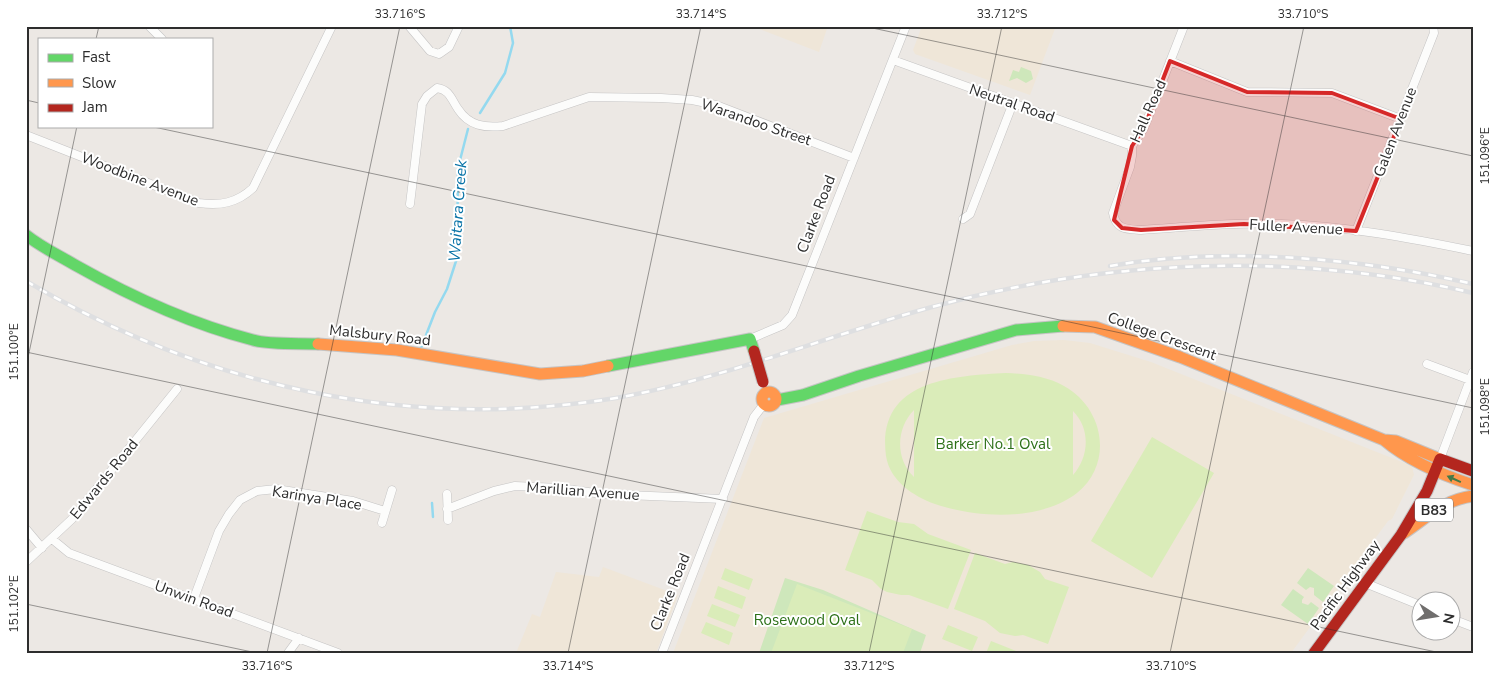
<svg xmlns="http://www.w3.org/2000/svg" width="1499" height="679" font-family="'Nunito Sans',sans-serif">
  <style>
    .education { fill: #efe6d8 }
    .green { fill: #cee7bb }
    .pitch { fill: #daecb9; fill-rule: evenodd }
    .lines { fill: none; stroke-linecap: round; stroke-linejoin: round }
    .stream { stroke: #94d9ef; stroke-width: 2.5 }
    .street-casing { stroke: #c5c4c4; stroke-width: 9 }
    .fast-casing { stroke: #c5c4c4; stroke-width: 13 }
    .slow-casing { stroke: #c5c4c4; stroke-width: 13 }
    .jam-casing { stroke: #c5c4c4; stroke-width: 13 }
    .street { stroke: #fcfcfb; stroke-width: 8 }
    .fast { stroke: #63d668; stroke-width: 11 }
    .slow { stroke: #ff974d; stroke-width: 11 }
    .jam { stroke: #b3261e; stroke-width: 11 }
    .rail-casing { stroke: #dedfe1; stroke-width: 4.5 }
    .rail { stroke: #fff; stroke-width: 2.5; stroke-dasharray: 8; stroke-linecap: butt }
    .jam-bridge-casing { stroke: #c5c4c4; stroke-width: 13; stroke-linecap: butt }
    .jam-bridge { stroke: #b3261e; stroke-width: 11 }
    .oneway { fill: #457948 }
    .marked { fill: #d62828; fill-opacity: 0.2; stroke: #d62828; stroke-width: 4; stroke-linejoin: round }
    .ticks { fill: none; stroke: #2d2d2d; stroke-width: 1; stroke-opacity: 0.45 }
    .labels { text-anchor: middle; stroke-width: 4; stroke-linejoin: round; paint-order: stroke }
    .shield { fill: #fff; stroke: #6c6c6c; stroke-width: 1 }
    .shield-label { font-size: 14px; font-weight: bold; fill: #2d2d2d }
    .street-label { font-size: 15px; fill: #2d2d2d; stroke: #fff }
    .park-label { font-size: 15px; fill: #2c7018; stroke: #fff }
    .water-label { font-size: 16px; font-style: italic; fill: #0873a7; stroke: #fff }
    .neatline { fill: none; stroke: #2d2d2d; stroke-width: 2 }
    .ticks-label { font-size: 12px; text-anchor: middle; fill: #2d2d2d }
  </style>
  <rect width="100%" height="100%" fill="#ece8e4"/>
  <path class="education" d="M752 26H828L819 52Z
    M922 26H1056L1030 95 915 54 913 50Z
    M1064 340 1090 343 1151 362 1412 466 1414 475 1392 519 1388 521 1291 653H673L764 418 1012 345 1034 341Z
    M603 567 678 595 656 653H516L532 614 540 617 556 572 599 577Z"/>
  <path class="green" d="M1021 67 1031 71 1033 79 1026 83 1017 78 1009 81 1013 70 1019 72Z
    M1308 568 1334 586 1323 602 1314 595V588L1310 587 1306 590 1297 583Z
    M785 578 823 590 926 635 920 653H759Z
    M1293 589 1304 597 1302 600V603L1308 605 1311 602 1319 608 1308 624 1281 605Z"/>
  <path class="pitch" d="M1006 373C1026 374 1046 376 1064 386 1104 408 1114 463 1077 493 1039 522 977 518 935 504 913 496 890 481 886 456 876 380 952 376 1006 373ZM914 410V477C895 459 896 428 914 410ZM1073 411C1091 429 1089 457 1073 475Z
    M1152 437 1214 473 1152 578 1091 541Z
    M867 511 898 522 914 524 928 534 971 550 948 609 909 595H901L887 592 881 589 872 580 845 570Z
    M975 553 1005 564 1013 562 1028 565 1040 572 1045 579 1069 587 1048 644 1023 635 1015 636 1000 633 985 621 954 609Z
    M725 568 753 579 749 590 721 579Z
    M797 584 912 629 903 653H771Z
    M718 586 746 597 742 609 714 598Z
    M712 604 740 615 735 627 707 616Z
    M706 622 733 633 729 645 701 633Z
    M948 625 978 637 972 651 942 639Z
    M991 641 1021 653H986Z"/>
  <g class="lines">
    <path class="stream" d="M480 113 505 73 513 43 510 26
      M421 348 435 312 447 289 457 258 458 168 468 129
      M432 503 433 517"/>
    <g class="street-casing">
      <path id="street" d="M149 26 162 39
        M409 26 430 51 439 54 449 47 459 26
        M1184 26 1144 128 1132 146V156L1130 167 1113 213C1116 230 1127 229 1141 230 1188 227 1235 222 1281 224 1346 226 1410 238 1473 251
        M893 60 1132 146
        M1170 61 1247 92 1332 93 1401 119
        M26 135 199 203C220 206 237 203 253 188L332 26
        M410 204 422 104 427 96 437 88C450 90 451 99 458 109 469 126 485 128 503 126L589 97 661 98 692 100 716 105 854 158
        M963 219 970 214 1013 103
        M1356 231 1434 33 1433 26
        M750 339 783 325 792 315 906 26
        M1427 364 1470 380
        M1440 459 1473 372
        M447 494 448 520
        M447 509 494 491 515 486 560 488 602 494 723 499
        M382 523 392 490
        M26 529 42 548
        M52 539 69 553 338 653
        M26 562 72 519 177 389
        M1365 583 1422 606
        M194 598 219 531 229 514 240 500 257 491 276 489 353 501 385 511
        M1452 619 1473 627
        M288 653 299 638
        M662 653 754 417 764 404"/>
    </g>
    <g class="fast-casing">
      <path id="fast" d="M26 235C41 247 58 255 75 265 130 296 191 324 253 340 269 345 300 343 318 344
        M608 366 750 339 754 351
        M777 400 803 395 859 376 1016 330 1063 326"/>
    </g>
    <g class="slow-casing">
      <path id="slow" d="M1063 326 1095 327 1180 357 1384 440 1396 441 1440 459
        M318 344 397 350 540 374 583 371 608 366
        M762 399a7 7 0 1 1 14 0a7 7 0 1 1-14 0Z
        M1384 440C1409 461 1442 475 1473 485
        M1404 533C1428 517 1443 500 1473 496"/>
    </g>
    <g class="jam-casing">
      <path id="jam" d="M1314 653 1401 535 1427 491 1440 459 1473 471"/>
    </g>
    <use href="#street" class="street"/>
    <use href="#fast" class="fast"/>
    <use href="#slow" class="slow"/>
    <use href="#jam" class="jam"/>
    <g class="rail-casing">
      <path id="rail" d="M1110 266C1223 246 1362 258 1473 284
        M26 281C205 387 410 432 616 398 724 379 826 336 932 307 1107 259 1295 251 1473 293"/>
    </g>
    <use href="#rail" class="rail"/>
    <g class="jam-bridge-casing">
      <path id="jam-bridge" d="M754 351 763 382"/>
    </g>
    <use href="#jam-bridge" class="jam-bridge"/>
  </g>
  <defs><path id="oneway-solid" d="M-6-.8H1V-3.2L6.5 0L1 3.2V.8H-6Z" transform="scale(1.25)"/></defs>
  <use class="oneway" href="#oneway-solid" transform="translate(1454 479) rotate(-156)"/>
  <path class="marked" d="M1170 61 1247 92 1332 93 1401 119 1356 231 1244 224 1141 230 1122 228 1114 220 1132 146 1144 128Z"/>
  <path class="ticks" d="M863 26 1473 156M96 39 99 26M26 100 39 103M149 126 1473 408M26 352 1441 653M26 367 77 126M26 604 257 653M267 653 400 26M568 653 701 26M869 653 1002 26M1170 653 1304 26M1472 653 1473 647"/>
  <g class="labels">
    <rect class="shield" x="1415" y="498.5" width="38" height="23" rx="4"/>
    <g class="shield-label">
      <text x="1434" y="515">B83</text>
    </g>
    <g class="street-label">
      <text transform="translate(1012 103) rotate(19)" y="5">Neutral Road</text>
      <text transform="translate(1148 111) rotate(-66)" y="5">Hall Road</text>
      <text transform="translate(756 122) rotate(19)" y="5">Warandoo Street</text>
      <text transform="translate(1395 132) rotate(-69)" y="5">Galen Avenue</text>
      <text transform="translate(140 179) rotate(21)" y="5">Woodbine Avenue</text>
      <text transform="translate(816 214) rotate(-69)" y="5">Clarke Road</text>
      <text transform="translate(1296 227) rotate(3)" y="5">Fuller Avenue</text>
      <text transform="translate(380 335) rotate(6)" y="5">Malsbury Road</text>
      <text transform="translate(1162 336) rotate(20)" y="5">College Crescent</text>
      <text transform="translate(104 479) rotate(-51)" y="5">Edwards Road</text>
      <text transform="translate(583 491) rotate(4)" y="5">Marillian Avenue</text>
      <text transform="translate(317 498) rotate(9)" y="5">Karinya Place</text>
      <text transform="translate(1345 585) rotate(-54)" y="5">Pacific Highway</text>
      <text transform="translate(670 592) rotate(-68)" y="5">Clarke Road</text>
      <text transform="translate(194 599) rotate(20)" y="5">Unwin Road</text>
    </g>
    <g class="park-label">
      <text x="993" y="449">Barker No.1 Oval</text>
      <text x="807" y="625">Rosewood Oval</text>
    </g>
    <g class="water-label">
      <text transform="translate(457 211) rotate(-86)" y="6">Waitara Creek</text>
    </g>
  </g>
  <rect width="1499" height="679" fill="none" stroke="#ffffff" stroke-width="55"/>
  <rect x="38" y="38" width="175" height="90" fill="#ffffff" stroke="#ababab"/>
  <rect x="48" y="54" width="25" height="8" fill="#63d668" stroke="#ababab"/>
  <text x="82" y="62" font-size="15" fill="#2d2d2d">Fast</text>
  <rect x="48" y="79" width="25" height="8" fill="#ff974d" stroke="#ababab"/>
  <text x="82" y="88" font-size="15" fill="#2d2d2d">Slow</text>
  <rect x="48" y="104" width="25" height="8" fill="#b3261e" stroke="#ababab"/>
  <text x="82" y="112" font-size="15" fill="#2d2d2d">Jam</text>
  <g transform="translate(1436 616) rotate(102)"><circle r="24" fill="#ffffff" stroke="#ababab"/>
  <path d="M0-4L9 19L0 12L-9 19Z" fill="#706e6d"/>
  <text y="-8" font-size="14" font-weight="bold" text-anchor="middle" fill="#2d2d2d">N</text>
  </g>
  <rect x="28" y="28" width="1444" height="624" class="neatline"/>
  <g class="ticks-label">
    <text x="400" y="18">33.716°S</text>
    <text x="701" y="18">33.714°S</text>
    <text x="1002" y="18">33.712°S</text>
    <text x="1303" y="18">33.710°S</text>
    <text transform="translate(1485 156) rotate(-90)" y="4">151.096°E</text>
    <text transform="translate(14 352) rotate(-90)" y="4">151.100°E</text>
    <text transform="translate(1485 407) rotate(-90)" y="4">151.098°E</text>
    <text transform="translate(14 604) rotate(-90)" y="4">151.102°E</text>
    <text x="267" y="670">33.716°S</text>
    <text x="568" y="670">33.714°S</text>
    <text x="869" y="670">33.712°S</text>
    <text x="1171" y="670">33.710°S</text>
  </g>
</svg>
